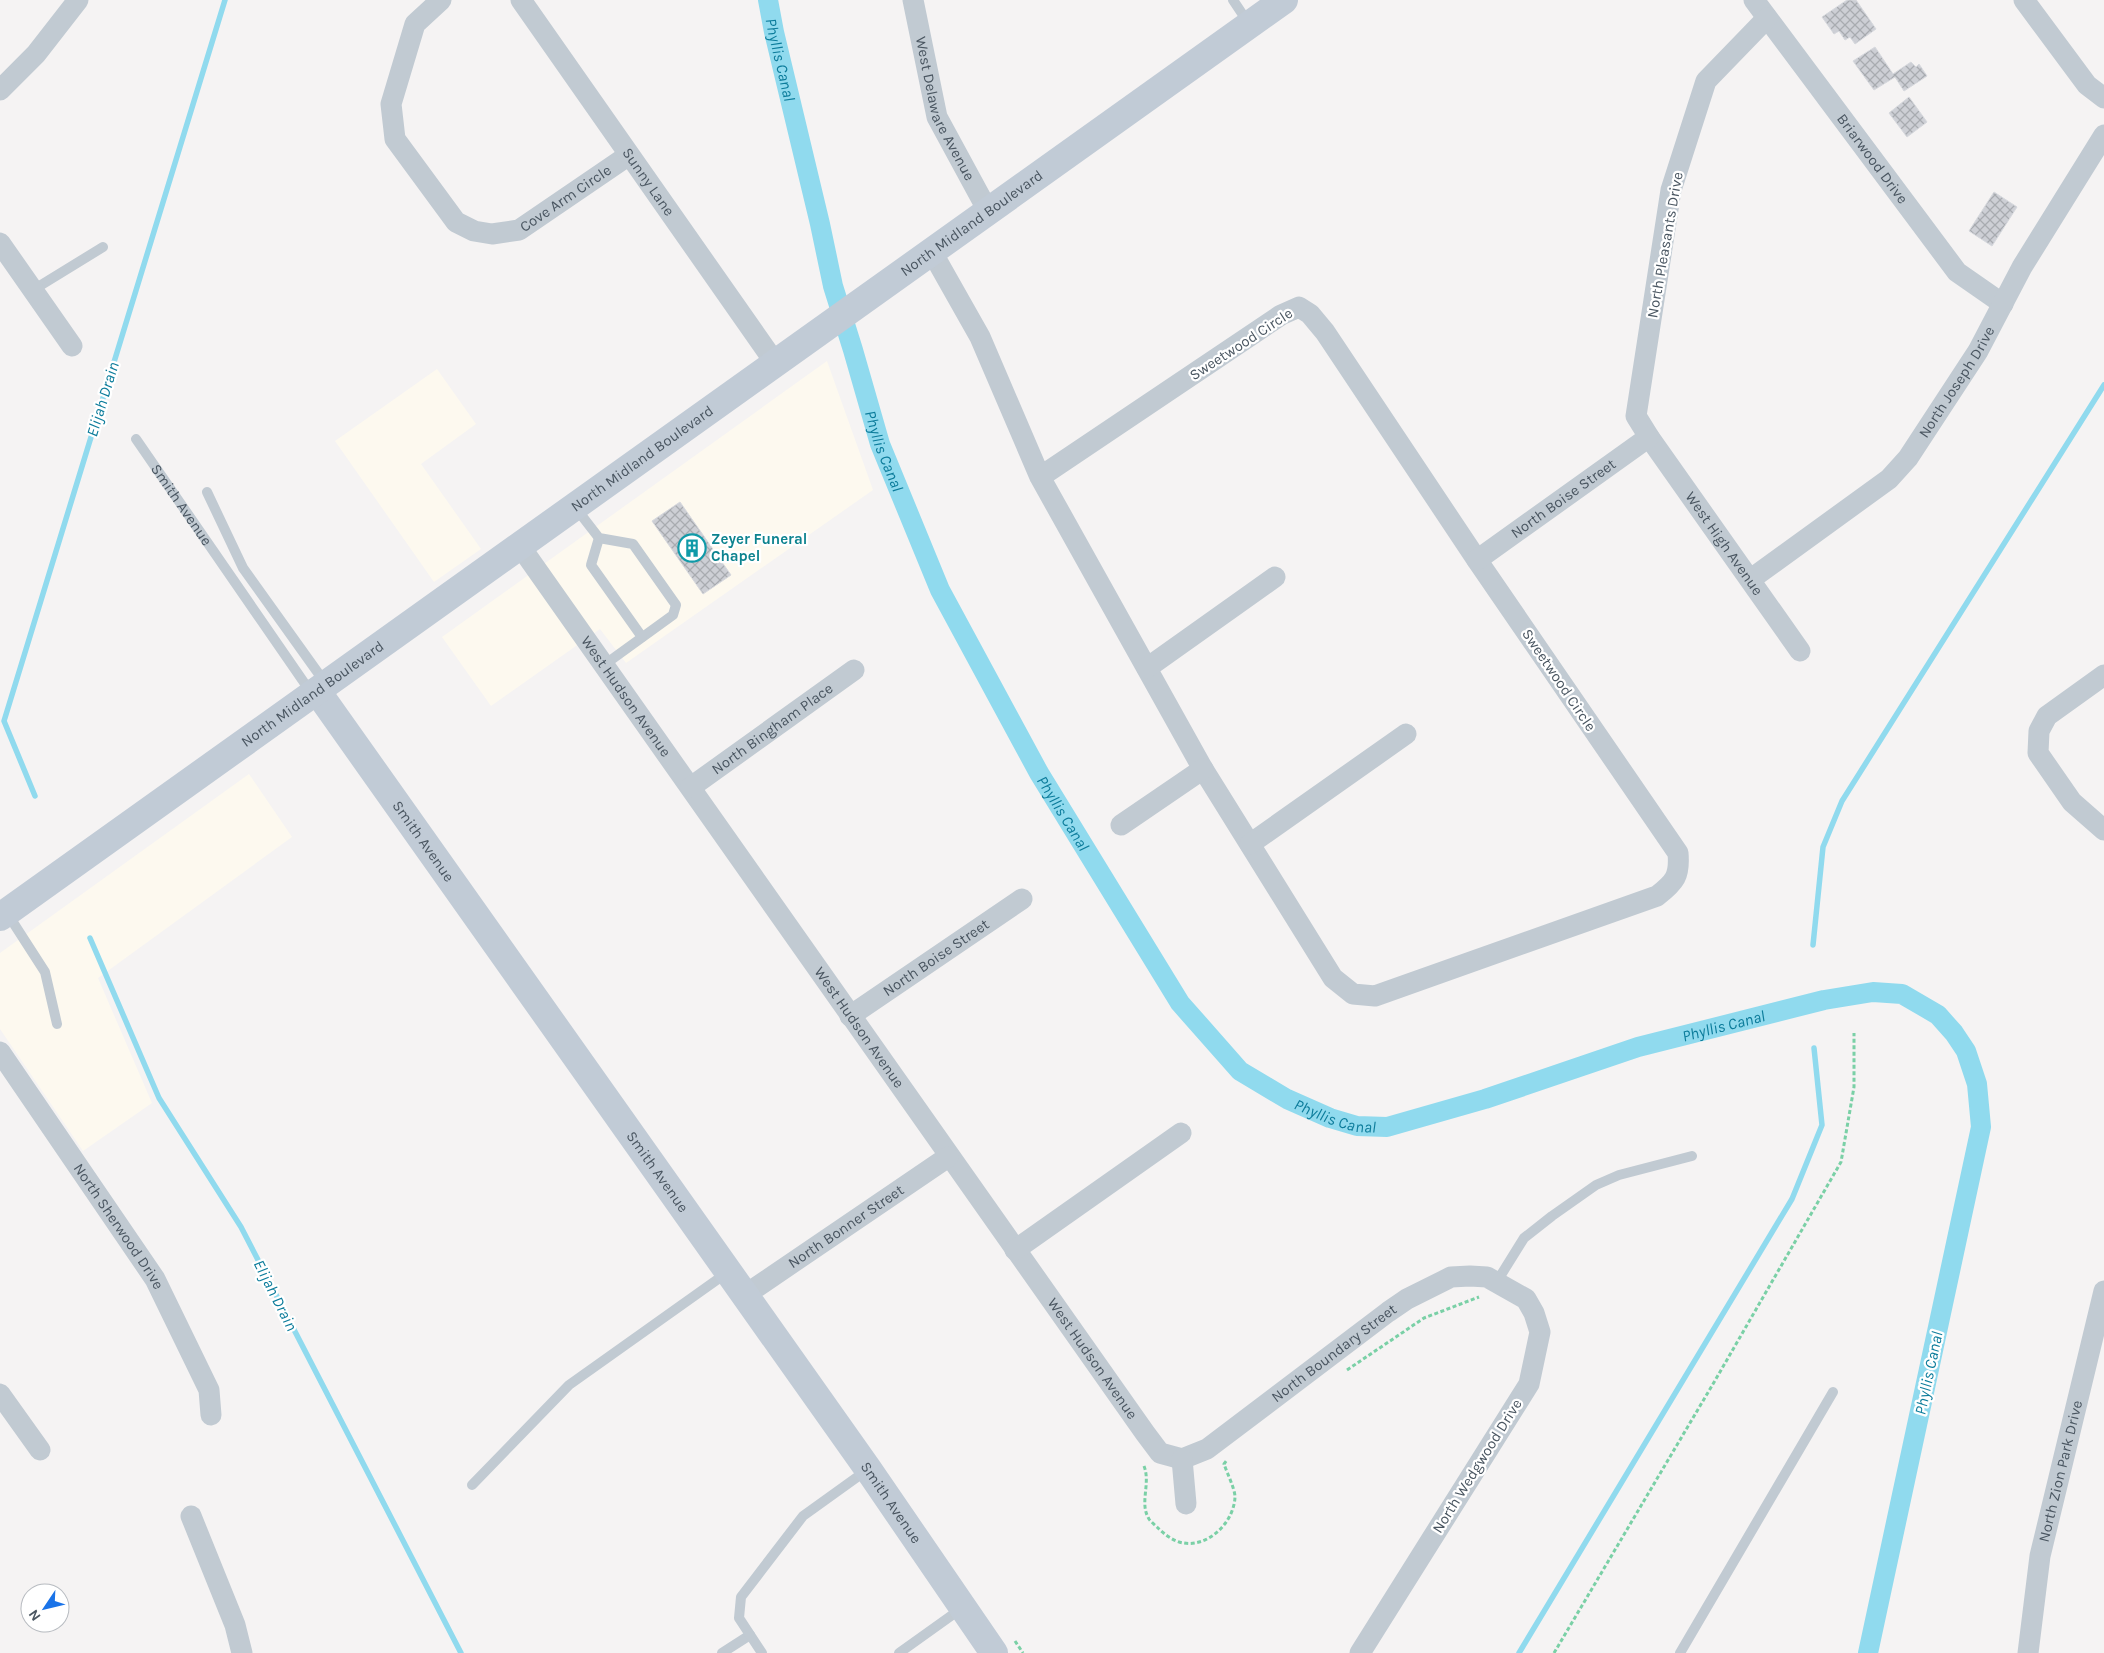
<svg xmlns="http://www.w3.org/2000/svg" width="2104" height="1653" font-family="Karla,sans-serif">
  <style>
    .commercial { fill: #fdf9ef }
    .lines { fill: none; stroke-linecap: round; stroke-linejoin: round }
    .stream { stroke: #90daee; stroke-width: 5.5 }
    .canal { stroke: #90daee; stroke-width: 20 }
    .building { fill: url(#building-cross-hatch); stroke: #d7d9de }
    .path { stroke: #7ad0a6; stroke-width: 3; stroke-dasharray: 4 2.5; stroke-linecap: butt }
    .lane { stroke: #c1cad2; stroke-width: 10 }
    .street { stroke: #c1cad2; stroke-width: 21 }
    .secondary { stroke: #c1cbd6; stroke-width: 28 }
    .labels { text-anchor: middle; stroke-width: 4.5; stroke-linejoin: round; paint-order: stroke }
    .street-label { font-size: 15px; fill: #4a5661; stroke: #fff }
    .culture-label { font-size: 15px; font-weight: bold; fill: #0d838f; stroke: #fff; text-anchor: start }
    .water-label { font-size: 16px; font-style: italic; fill: #0c7c9b; stroke: #fff }
  </style>
  <defs>
    <pattern id="building-cross-hatch" width="8" height="8" patternUnits="userSpaceOnUse" patternTransform="scale(1.25)"><rect width="8" height="8" fill="#cdcfd5"/><path d="M0 0l8 8M0 8l8-8" fill="none" stroke="#a8abb0"/></pattern>
  </defs>
  <rect width="100%" height="100%" fill="#f5f3f3"/>
  <path class="commercial" d="M827 361 873 490 626 663 600 629 491 706 442 637Z
    M437 369 476 424 421 464 481 549 434 582 335 441Z
    M249 774 292 837 98 978 152 1103 83 1151 0 1029V953Z"/>
  <g class="lines">
    <path class="stream" d="M35 796 4 721 225 0
      M90 938 159 1098 241 1227 461 1653
      M1813 945 1823 847 1842 801 2104 385
      M1519 1653 1792 1199 1822 1125 1814 1048"/>
    <path class="canal" id="s1" d="M768 0 774 32 820 224 833 286 853 350 880 444 940 590 1039 773 1180 1003 1240 1071 1287 1099 1330 1118 1357 1126 1387 1127 1485 1099 1638 1047 1824 1000 1873 992 1902 994 1938 1015 1954 1033 1966 1051 1977 1084 1981 1127 1868 1653"/>
  </g>
  <path class="building" d="M1847 0H1856L1876 29 1855 44 1850 37 1845 40 1839 31 1834 34 1822 17Z
    M1875 47 1893 74 1911 62 1916 67 1919 64 1927 76 1904 91 1895 77 1874 90 1853 61Z
    M1909 97 1927 122 1907 137 1889 113Z
    M1994 192 2017 207 1992 246 1969 231Z
    M680 502 731 575 703 594 652 521Z"/>
  <g class="lines">
    <path class="path" d="M1347 1370 1424 1318 1479 1297
      M1144 1466C1151 1484 1139 1503 1149 1519 1151 1522 1155 1525 1158 1528 1164 1534 1174 1542 1184 1543 1209 1547 1234 1522 1235 1497 1235 1489 1227 1473 1224 1464L1227 1460
      M1015 1641 1023 1653
      M1554 1653 1713 1384 1841 1162 1854 1087V1033"/>
    <g class="lane">
      <path d="M1233 0 1249 24"/>
      <path d="M33 290 103 247"/>
      <path id="s2" d="M136 439 312 694"/>
      <path d="M207 492 243 568 326 684"/>
      <path d="M575 507 599 538 633 544 676 605 673 615 604 665"/>
      <path d="M599 538 591 565 642 637"/>
      <path d="M7 913 45 972 57 1024"/>
      <path d="M1496 1283 1524 1238 1552 1216 1596 1185 1619 1175 1692 1156"/>
      <path d="M472 1485 569 1385 728 1272"/>
      <path d="M722 1653 750 1635"/>
      <path d="M762 1653 739 1618 741 1597 803 1516 867 1470"/>
      <path d="M899 1653 962 1608"/>
      <path d="M1680 1653 1833 1392"/>
    </g>
    <g class="street">
      <path id="s3" d="M441 0 415 24 391 104 395 139 456 222 474 231 492 234 519 230 629 155"/>
      <path id="s4" d="M521 0 776 364"/>
      <path id="s5" d="M913 0 937 117 988 211"/>
      <path id="s6" d="M1754 0 1957 272 2003 304"/>
      <path d="M2024 0 2087 85 2104 98"/>
      <path id="s7" d="M1767 18 1706 81 1671 190 1636 416 1649 437 1800 651"/>
      <path d="M0 90 36 54 78 0"/>
      <path d="M0 243 72 346"/>
      <path d="M932 252 980 337 1040 477 1203 769 1333 978 1353 994 1375 996 1657 896C1675 882 1680 876 1678 853L1477 560 1325 332 1310 314 1299 307 1281 315 1040 477"/>
      <path id="s8" d="M520 546 1145 1433 1160 1453 1182 1459"/>
      <path id="s9" d="M1477 560 1649 437"/>
      <path id="s10" d="M1751 579 1889 479 1908 458 1978 351 2022 267 2104 135"/>
      <path d="M1147 668 1275 577"/>
      <path d="M2104 675 2047 716 2039 731 2038 753 2072 802 2104 830"/>
      <path id="s11" d="M691 787 854 670"/>
      <path d="M1121 825 1203 769"/>
      <path d="M1250 844 1406 734"/>
      <path id="s12" d="M850 1016 1022 899"/>
      <path id="s13" d="M0 1052 155 1279 209 1390 211 1415"/>
      <path d="M1015 1250 1181 1133"/>
      <path id="s14" d="M745 1295 948 1157"/>
      <path d="M0 1394 40 1450"/>
      <path id="s15" d="M1182 1459 1207 1449 1388 1312 1407 1299 1451 1277 1470 1276 1487 1277 1526 1299 1534 1313 1540 1332 1529 1384 1360 1653"/>
      <path d="M1182 1459 1186 1504"/>
      <path d="M191 1516 235 1625 242 1653"/>
      <path id="s16" d="M2028 1653 2040 1556 2104 1291"/>
    </g>
    <g class="secondary">
      <path id="s17" d="M317 691 868 1469 994 1653"/>
      <path id="s18" d="M0 917 1284 0"/>
    </g>
  </g>
  <defs>
    <g id="building-ring" transform="scale(1.4375)"><circle r="9.5" fill="#fff" stroke="#0f9aa8" stroke-width="1.5"/><path d="M-4-6H4V6H1V3H-1V6H-4ZM-2.5-4.3h1.7v1.8h-1.7ZM.8-4.3h1.7v1.8H.8ZM-2.5-1h1.7V.8h-1.7ZM.8-1h1.7V.8H.8Z" fill="#0f9aa8"/></g>
  </defs>
  <g fill-rule="evenodd">
    <use href="#building-ring" x="692" y="548"/>
  </g>
  <g class="labels">
    <g class="street-label">
      <text dy="5" stroke="none"><textPath href="#s5" startOffset="114">West Delaware Avenue</textPath></text>
      <text dy="5" stroke="none"><textPath href="#s6" startOffset="198">Briarwood Drive</textPath></text>
      <text dy="5" stroke="none"><textPath href="#s4" startOffset="222">Sunny Lane</textPath></text>
      <text dy="5" stroke="none"><textPath href="#s3" startOffset="379">Cove Arm Circle</textPath></text>
      <text dy="5" stroke="none"><textPath href="#s18" startOffset="1194">North Midland Boulevard</textPath></text>
      <text transform="translate(1665 245) rotate(-80)" y="5">North Pleasants Drive</text>
      <text transform="translate(1241 344) rotate(-33)" y="5">Sweetwood Circle</text>
      <text dy="5" stroke="none"><textPath href="#s10" startOffset="289">North Joseph Drive</textPath></text>
      <text dy="5" stroke="none"><textPath href="#s18" startOffset="789">North Midland Boulevard</textPath></text>
      <text dy="5" stroke="none"><textPath href="#s9" startOffset="106">North Boise Street</textPath></text>
      <text dy="5" stroke="none"><textPath href="#s2" startOffset="80">Smith Avenue</textPath></text>
      <text dy="5" stroke="none"><textPath href="#s7" startOffset="586">West High Avenue</textPath></text>
      <text transform="translate(1559 680) rotate(56)" y="5">Sweetwood Circle</text>
      <text dy="5" stroke="none"><textPath href="#s18" startOffset="384">North Midland Boulevard</textPath></text>
      <text dy="5" stroke="none"><textPath href="#s8" startOffset="184">West Hudson Avenue</textPath></text>
      <text dy="5" stroke="none"><textPath href="#s11" startOffset="100">North Bingham Place</textPath></text>
      <text dy="5" stroke="none"><textPath href="#s17" startOffset="184">Smith Avenue</textPath></text>
      <text dy="5" stroke="none"><textPath href="#s12" startOffset="104">North Boise Street</textPath></text>
      <text dy="5" stroke="none"><textPath href="#s8" startOffset="589">West Hudson Avenue</textPath></text>
      <text dy="5" stroke="none"><textPath href="#s17" startOffset="589">Smith Avenue</textPath></text>
      <text dy="5" stroke="none"><textPath href="#s14" startOffset="122">North Bonner Street</textPath></text>
      <text dy="5" stroke="none"><textPath href="#s13" startOffset="211">North Sherwood Drive</textPath></text>
      <text dy="5" stroke="none"><textPath href="#s15" startOffset="186">North Boundary Street</textPath></text>
      <text dy="5" stroke="none"><textPath href="#s8" startOffset="994">West Hudson Avenue</textPath></text>
      <text transform="translate(1477 1466) rotate(-58)" y="5">North Wedgwood Drive</text>
      <text dy="5" stroke="none"><textPath href="#s16" startOffset="185">North Zion Park Drive</textPath></text>
      <text dy="5" stroke="none"><textPath href="#s17" startOffset="994">Smith Avenue</textPath></text>
    </g>
    <g class="culture-label">
      <text x="711" y="544">Zeyer Funeral<tspan x="711" dy="17">Chapel</tspan></text>
    </g>
    <g class="water-label">
      <text dy="6" stroke="none"><textPath href="#s1" startOffset="61">Phyllis Canal</textPath></text>
      <text transform="translate(102 399) rotate(-73)" y="6">Elijah Drain</text>
      <text dy="6" stroke="none"><textPath href="#s1" startOffset="466">Phyllis Canal</textPath></text>
      <text dy="6" stroke="none"><textPath href="#s1" startOffset="871">Phyllis Canal</textPath></text>
      <text dy="6" stroke="none"><textPath href="#s1" startOffset="1696">Phyllis Canal</textPath></text>
      <text dy="6" stroke="none"><textPath href="#s1" startOffset="1291">Phyllis Canal</textPath></text>
      <text transform="translate(276 1295) rotate(63)" y="6">Elijah Drain</text>
      <text transform="translate(1928 1373) rotate(-78)" y="6">Phyllis Canal</text>
    </g>
  </g>
  <g transform="translate(45 1608) rotate(235)"><circle r="24" fill="#ffffff" stroke="#b7bbc0"/>
  <path d="M0-4L9 19L0 12L-9 19Z" fill="#1a73e8"/>
  <text y="-8" font-size="14" font-weight="bold" text-anchor="middle" fill="#4a5661">N</text>
  </g>
</svg>
